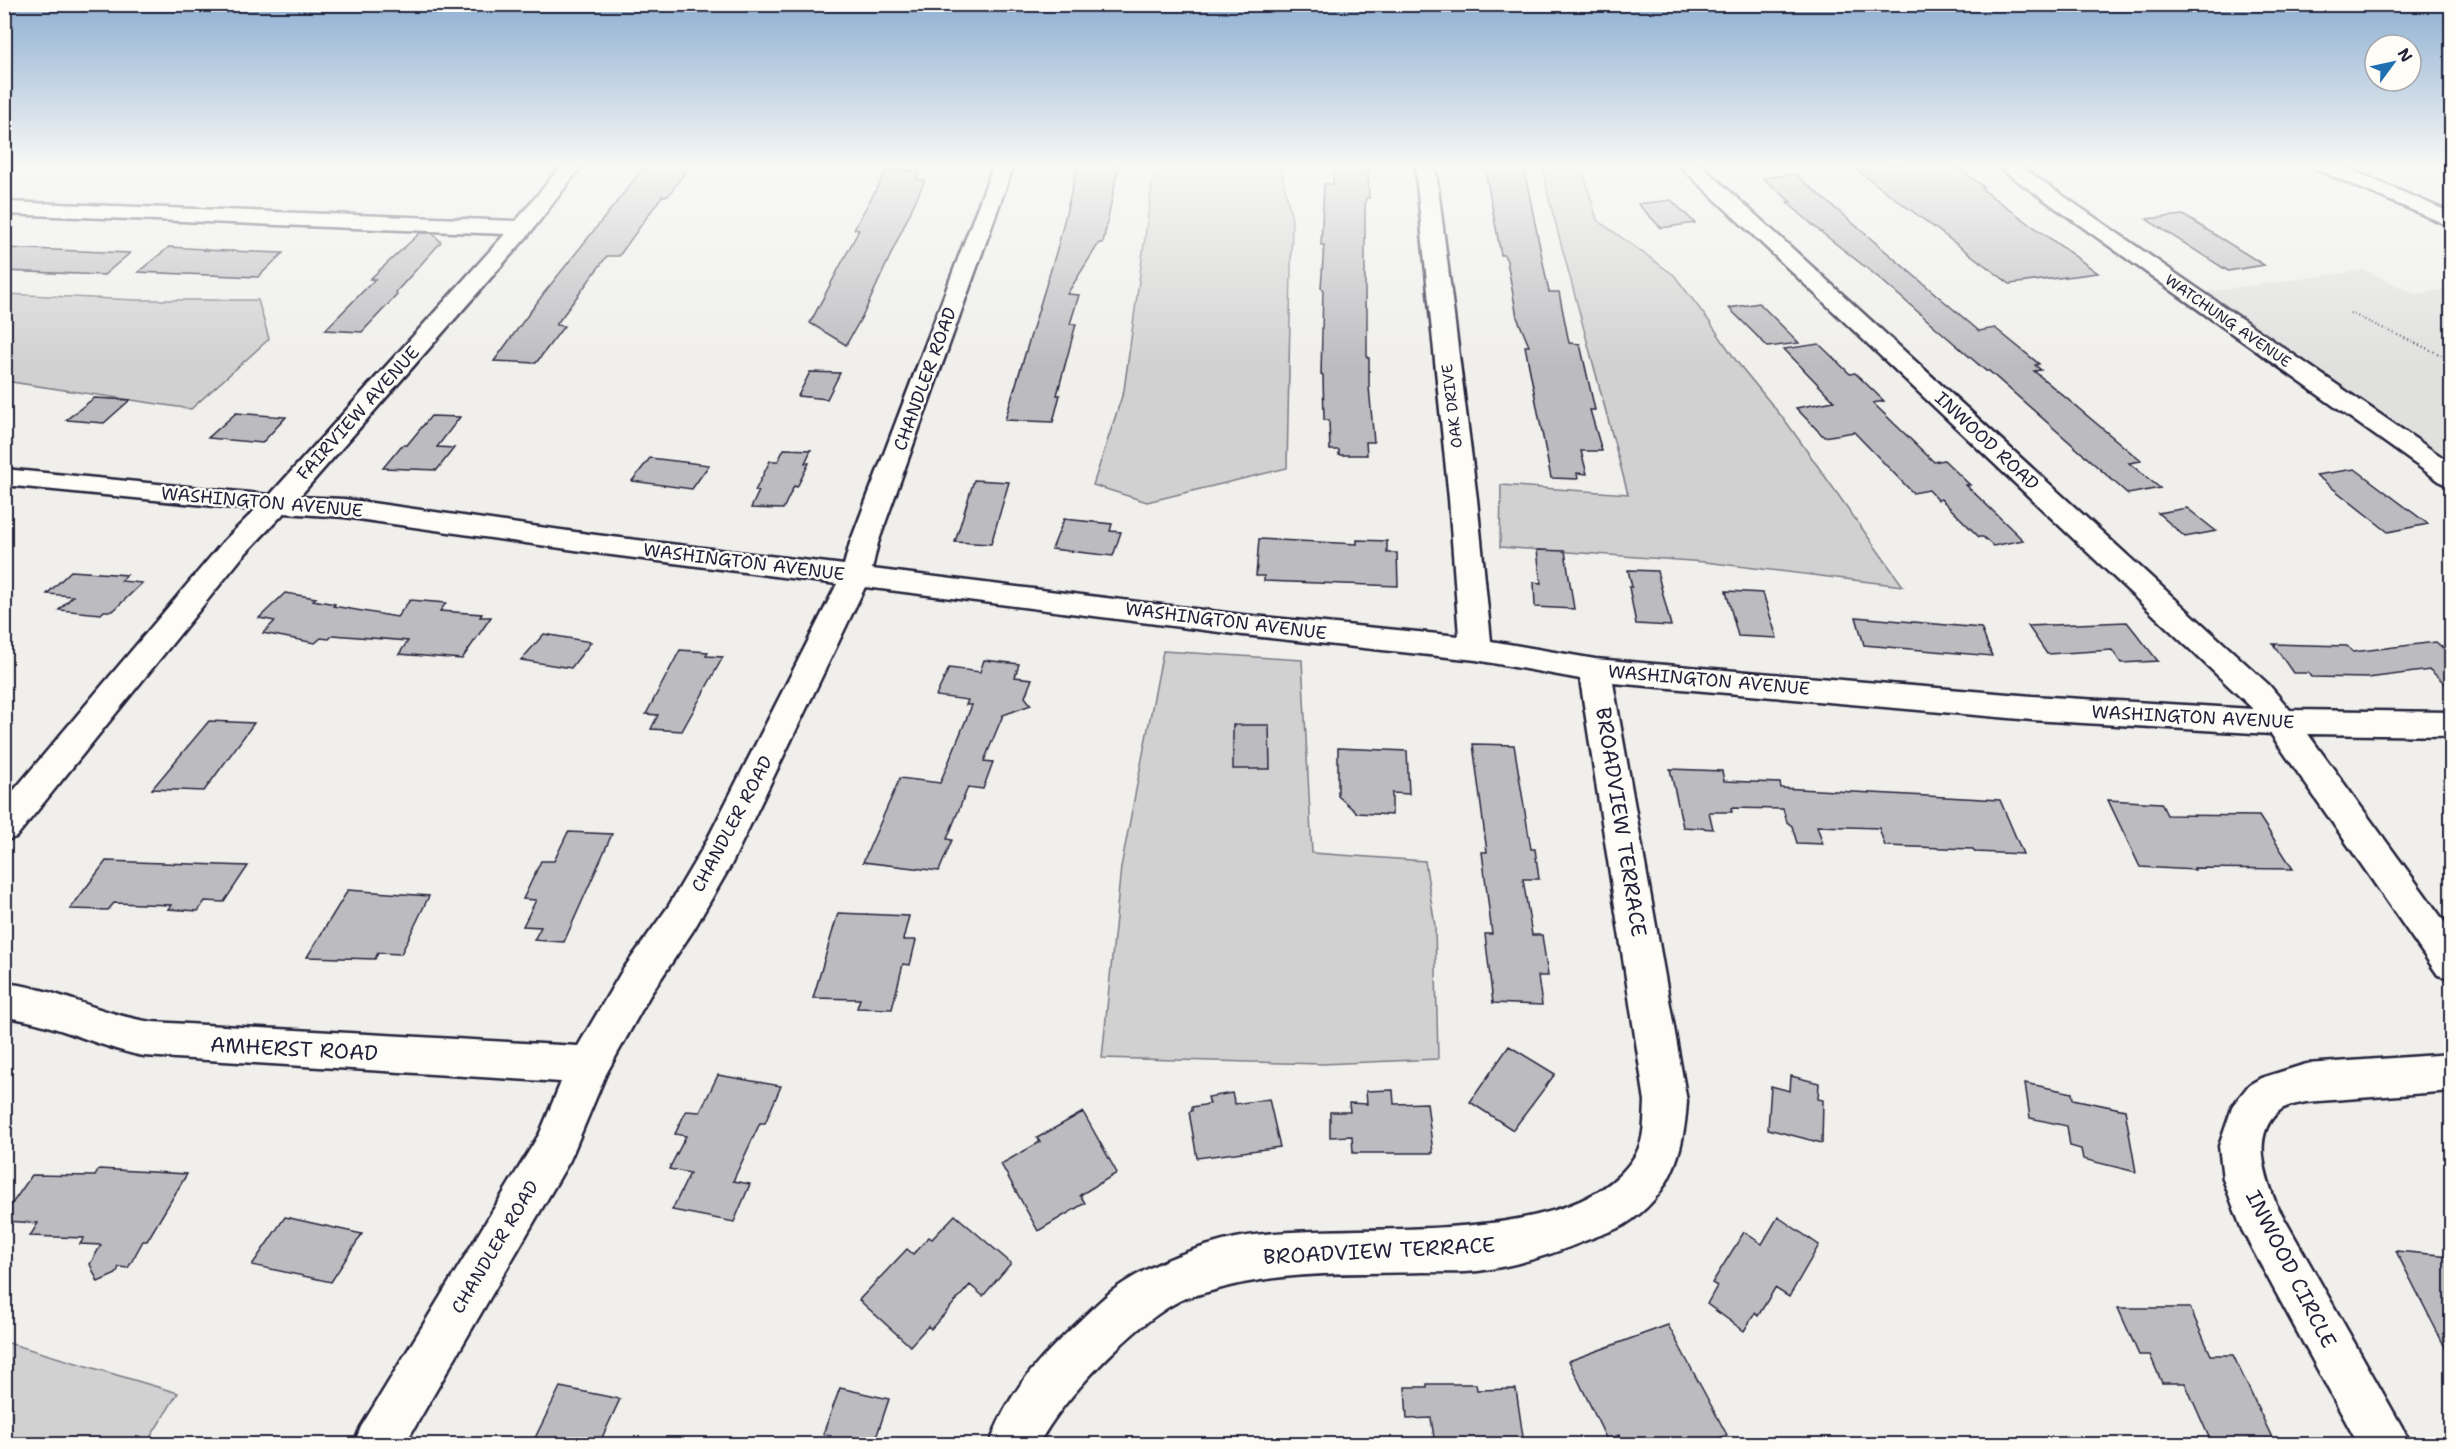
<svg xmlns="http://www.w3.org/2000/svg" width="2456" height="1449" font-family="'Shantell Sans',sans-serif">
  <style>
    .built { fill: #e0e0df }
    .green { fill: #d2d1d1; stroke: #7a7a86; stroke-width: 1.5 }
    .building { fill: #bcbcc0; stroke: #22223b; stroke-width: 1.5 }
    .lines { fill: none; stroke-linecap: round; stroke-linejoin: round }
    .minor-casing { stroke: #22223b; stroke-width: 5 }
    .secondary-casing { stroke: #22223b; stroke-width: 5 }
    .path { stroke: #22223b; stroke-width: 2; stroke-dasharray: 1 3; stroke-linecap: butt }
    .minor { fill: #fdfcf7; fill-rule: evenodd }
    .secondary { fill: #fdfcf7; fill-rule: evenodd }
    .labels { text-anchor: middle; stroke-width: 5; stroke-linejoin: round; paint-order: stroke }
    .far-street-label { font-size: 15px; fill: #22223b; stroke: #fdfcf7 }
    .street-label { font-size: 18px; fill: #22223b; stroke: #fdfcf7 }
    .near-street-label { font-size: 21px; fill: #22223b; stroke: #fdfcf7 }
  </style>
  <rect width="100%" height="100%" fill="#f0efec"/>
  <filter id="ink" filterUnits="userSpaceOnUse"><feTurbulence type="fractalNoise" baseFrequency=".0167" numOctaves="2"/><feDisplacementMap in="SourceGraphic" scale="12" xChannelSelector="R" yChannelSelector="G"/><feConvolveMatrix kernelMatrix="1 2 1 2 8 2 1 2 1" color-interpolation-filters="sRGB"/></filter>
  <g filter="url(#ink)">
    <path class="built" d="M2365 270 2415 294 2451 288V477L2190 294Z"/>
    <path class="green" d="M1155 164H1282L1281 170 1292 220 1287 468 1147 502 1093 485 1124 390Z
      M1542 164 1582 168 1597 220 1674 275 1709 321 1737 362 1787 423 1903 586 1705 562 1500 547 1501 485 1628 494 1548 195Z
      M5 294 136 300H258L269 339 191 409 5 381Z
      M1163 651 1302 660 1312 853 1425 861 1435 926 1438 1059 1322 1064 1102 1058 1121 867Z
      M4 1342H5L178 1393 146 1444H5Z"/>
    <path class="building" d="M647 164H691L668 196H662L619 256H607L556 325 564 326 536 363 494 361 544 293Z
      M1078 164H1119L1103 243H1099L1067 294 1079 295 1070 324H1076L1057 395H1060L1053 422 1005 420 1058 246Z
      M1334 164H1368L1369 198H1366L1365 207V307L1367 308V358H1369V387L1374 442H1366L1367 455H1339V450H1330L1329 420H1324L1323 375 1321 374 1323 289 1321 288 1324 245H1321L1324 184H1333Z
      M1484 164H1523L1549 292H1559L1569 343 1580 344 1595 410H1590L1602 451H1581L1587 474 1577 473 1578 479 1551 478 1525 346H1529L1517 317 1507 261 1504 255H1501Z
      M1849 164H1953L1984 187 1981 188 1987 193 2098 273 2010 284Z
      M887 170 921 171 916 180H925L864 313 846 345 810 323 859 230 854 229Z
      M1795 174 1979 331 1995 328 2039 364 2035 365 2041 370 2034 371 2141 461 2129 463 2160 488 2128 494 1989 371H1986L1879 278 1816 228 1787 202H1791L1763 178Z
      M1671 200 1695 223 1661 228 1638 204Z
      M2183 215 2264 265 2228 271 2146 219Z
      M420 233H432L441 242 396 292 397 295 362 332 325 330 375 279H370Z
      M169 247 204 249 202 250 283 253 258 277 138 272Z
      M4 248 130 253 104 275 4 271Z
      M1759 303 1799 343 1768 347 1729 308Z
      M1819 344 1850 374 1855 373 1884 401 1873 403 1934 462 1944 460 1970 485H1966L2023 540 1993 546 1983 537H1979L1941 499 1938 500 1929 490 1913 493 1854 432 1824 437 1796 408 1834 401 1784 349Z
      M810 372 840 373 827 399 798 396Z
      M94 398 130 400 104 423 66 420Z
      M236 413 286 417 262 443 208 438Z
      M431 416 460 417 437 447 454 448 437 470 383 468 402 445H407Z
      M784 449 811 450 805 463H809L797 487 794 486 783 509 751 508 759 491H755L770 461H778Z
      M650 458 709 465 692 489 632 481Z
      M2355 469 2428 524 2388 532 2316 475Z
      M974 480 1009 482 991 544 955 542Z
      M2187 508 2216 531 2185 537 2158 513Z
      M1064 519 1112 524 1110 531 1121 532 1113 556 1052 549Z
      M1259 539 1357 544V540L1387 541V553H1397L1398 586 1264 581V576H1256Z
      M1537 550 1565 551 1574 609 1535 607 1534 582 1541 583Z
      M1628 570 1657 571 1671 626 1636 624 1629 587H1632Z
      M71 571 127 575 121 581 142 583 113 611H104L101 614 59 610 73 596 47 594Z
      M1726 591 1763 593 1777 638 1738 636Z
      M285 593 316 598 313 600 335 604 333 606 397 617 410 600 446 603 440 611 482 614 480 617H491L462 659 399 654 408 641 333 635 329 639 321 638 315 643 263 633 275 621 259 618Z
      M1856 617 1981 628 1992 656 1864 645Z
      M2127 622 2158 661 2121 663 2112 650 2047 654 2028 626Z
      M544 634 591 642 571 668 521 660Z
      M2436 642 2451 655V689L2430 670 2368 678 2311 677 2308 673H2293L2273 644 2347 646 2353 652Z
      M680 650 708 652 706 656 723 657 682 731 651 729 658 715 646 714Z
      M984 660 1019 664 1015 677 1032 679 1025 697 1031 705 1003 715 984 761 993 762 983 789 968 787 947 839 952 840 939 871 863 862 900 778 940 783 972 705H966L968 700 936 696 949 668 980 672Z
      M209 721 254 723 204 791 152 789Z
      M1233 725H1269L1270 769H1233Z
      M1473 744 1514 745 1531 849H1535L1539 879H1523L1532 935H1542L1548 976H1538L1542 1005 1493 1003 1485 934H1492L1482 852H1487Z
      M1338 748 1407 751 1409 794 1392 793V815L1357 813 1338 796Z
      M1670 769 1722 771 1724 781 1780 783 1781 788 2000 800 2023 854 1975 852 1973 849 1885 846 1879 828 1817 826 1823 844 1797 843 1792 826 1787 822 1783 809 1731 808 1732 812H1709L1713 829 1683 827Z
      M2108 800 2161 803 2167 815 2259 816 2293 869 2194 868 2195 870 2140 867Z
      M568 832 612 834 564 942 534 940 541 927 523 926 536 900 523 899 541 861H554Z
      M106 861 248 866 224 902 205 901 198 911 168 909 171 905 114 903 108 910 70 909Z
      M348 890 429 896 401 954 378 953 375 959 307 957Z
      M838 913 909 916 903 940H916L910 965 903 964 892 1009 857 1008 860 999 813 998Z
      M1509 1046 1555 1074 1513 1130 1470 1102Z
      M718 1075 781 1086 765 1123H760L733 1181 750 1184 734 1222 672 1210 690 1173 669 1169 686 1136 675 1134 686 1111 700 1112Z
      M1791 1076 1819 1083 1818 1099 1823 1100 1822 1143 1768 1129 1771 1086 1790 1091Z
      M2025 1083 2072 1093 2073 1099 2125 1110 2136 1172 2083 1159 2081 1149 2070 1146 2067 1126 2030 1118Z
      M1393 1090 1394 1104 1427 1103 1433 1153H1353L1352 1136 1330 1137V1112H1350L1349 1103 1367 1104 1366 1091Z
      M1232 1093 1235 1104 1269 1099 1280 1147 1197 1158 1189 1112 1192 1111V1107L1210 1104 1208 1097Z
      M1083 1112 1117 1173 1080 1195 1085 1203 1038 1231 1001 1164 1040 1142 1037 1138Z
      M99 1169 187 1174 147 1241H143L128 1268 119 1267 116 1274 98 1282 90 1264 101 1245 80 1244 84 1238 30 1236 38 1223 4 1221V1215L32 1175 95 1176Z
      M955 1215 1011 1263 983 1296 970 1285 931 1329 928 1326 910 1346 859 1300 907 1249 913 1254 929 1237 932 1239Z
      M285 1217 362 1234 331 1282 252 1265Z
      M1778 1217 1819 1245 1789 1297 1775 1288 1758 1316 1755 1313 1744 1331 1707 1304 1717 1286 1712 1283 1744 1232 1762 1244Z
      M2396 1251 2451 1256V1359Z
      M2118 1308H2190L2211 1355H2233L2275 1444H2212L2185 1383H2162L2150 1355H2139Z
      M1668 1325 1727 1435 1702 1444H1623L1619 1435 1607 1440 1569 1361Z
      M1427 1384H1476L1477 1390 1516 1389 1524 1444H1435L1431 1418 1407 1419 1405 1387H1427Z
      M560 1387 620 1399 599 1444H532Z
      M840 1388 889 1399 874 1444H828L831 1436 823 1434Z"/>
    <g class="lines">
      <g class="minor-casing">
        <path id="minor" d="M563 164H583L530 233 299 497 344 499 596 535 844 565 850 543 994 164H1014L878 543 872 569 1243 615 1459 636 1449 499 1415 164H1435L1477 499 1491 641 1595 659 2032 696 2253 709 1678 164H1700L2269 685 2290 710 2452 712V736L2308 734 2452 932V979L2438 975 2271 734 2032 720 1613 683 1687 1101C1684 1152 1671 1196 1624 1225 1613 1231 1599 1235 1587 1240 1551 1255 1516 1266 1478 1271 1460 1273 1441 1272 1423 1272 1353 1274 1280 1270 1211 1291 1202 1294 1190 1296 1181 1300 1136 1322 1061 1400 1039 1444H990C1004 1399 1035 1363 1069 1331 1083 1318 1097 1303 1112 1291 1149 1264 1192 1248 1236 1238 1340 1217 1576 1257 1636 1154 1645 1138 1644 1119 1645 1101L1580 679 1476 660 1243 635 865 587 731 865 694 929 650 995 606 1074 570 1160 405 1444H354L361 1427 540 1133 561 1082 144 1056C96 1047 54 1022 4 1017V983C56 988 101 1015 152 1022L578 1046 622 971 668 907 704 846 837 584 596 553 344 517 284 513 243 556 16 837 4 841V802L223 542 255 510 4 485V469L270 495 505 234 4 214V202L516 221Z
          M2310 164H2337L2452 213V227L2313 168Z
          M2452 1054V1091L2306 1102C2298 1104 2286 1105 2279 1111 2251 1135 2265 1174 2276 1204L2402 1427 2410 1444H2358L2242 1230 2223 1179 2219 1146 2233 1105 2249 1085 2261 1078 2306 1064Z"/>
      </g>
      <g class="secondary-casing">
        <path id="secondary" d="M1994 164H2017L2452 464V485L2442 483Z"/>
      </g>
      <path class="path" d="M2350 313 2452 360
        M2452 371 2443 376 2452 380"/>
      <use href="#minor" class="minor"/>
      <use href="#secondary" class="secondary"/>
    </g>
  </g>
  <linearGradient id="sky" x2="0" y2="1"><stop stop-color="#8fb0d2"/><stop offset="0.45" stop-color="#f8f8f6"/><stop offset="1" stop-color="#f8f8f6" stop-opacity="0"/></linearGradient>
  <rect width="2456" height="367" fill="url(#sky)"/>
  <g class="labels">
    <g class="far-street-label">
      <text transform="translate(2228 321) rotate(35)" y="5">WATCHUNG AVENUE</text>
      <text transform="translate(1452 406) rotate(-97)" y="5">OAK DRIVE</text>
    </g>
    <g class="street-label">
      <text transform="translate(925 379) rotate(-70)" y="6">CHANDLER ROAD</text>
      <text transform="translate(358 413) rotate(-48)" y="6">FAIRVIEW AVENUE</text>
      <text transform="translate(1987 441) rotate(43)" y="6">INWOOD ROAD</text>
      <text transform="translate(262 502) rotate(5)" y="6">WASHINGTON AVENUE</text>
      <text transform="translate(744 562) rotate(7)" y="6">WASHINGTON AVENUE</text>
      <text transform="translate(1226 621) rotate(7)" y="6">WASHINGTON AVENUE</text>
      <text transform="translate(1709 680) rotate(5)" y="6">WASHINGTON AVENUE</text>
      <text transform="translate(2193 717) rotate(3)" y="6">WASHINGTON AVENUE</text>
      <text transform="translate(732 824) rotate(-62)" y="6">CHANDLER ROAD</text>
      <text transform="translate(495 1247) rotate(-59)" y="6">CHANDLER ROAD</text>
    </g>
    <g class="near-street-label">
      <text transform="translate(1621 822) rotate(81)" y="7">BROADVIEW TERRACE</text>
      <text transform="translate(294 1049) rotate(3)" y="7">AMHERST ROAD</text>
      <text transform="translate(1379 1251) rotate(-3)" y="7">BROADVIEW TERRACE</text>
      <text transform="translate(2291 1269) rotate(63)" y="7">INWOOD CIRCLE</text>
    </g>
  </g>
  <rect width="2456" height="1449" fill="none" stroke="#fdfcf7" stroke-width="24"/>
  <rect x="12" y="12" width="2432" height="1425" fill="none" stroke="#22223b" stroke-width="2" filter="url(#ink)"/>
  <g transform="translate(2393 63) rotate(57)"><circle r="28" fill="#fdfcf7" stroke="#a5a5ac" stroke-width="1.5"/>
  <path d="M0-4.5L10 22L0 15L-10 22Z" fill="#1f6fb2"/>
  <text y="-9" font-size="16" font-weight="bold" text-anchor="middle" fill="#22223b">N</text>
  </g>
</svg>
